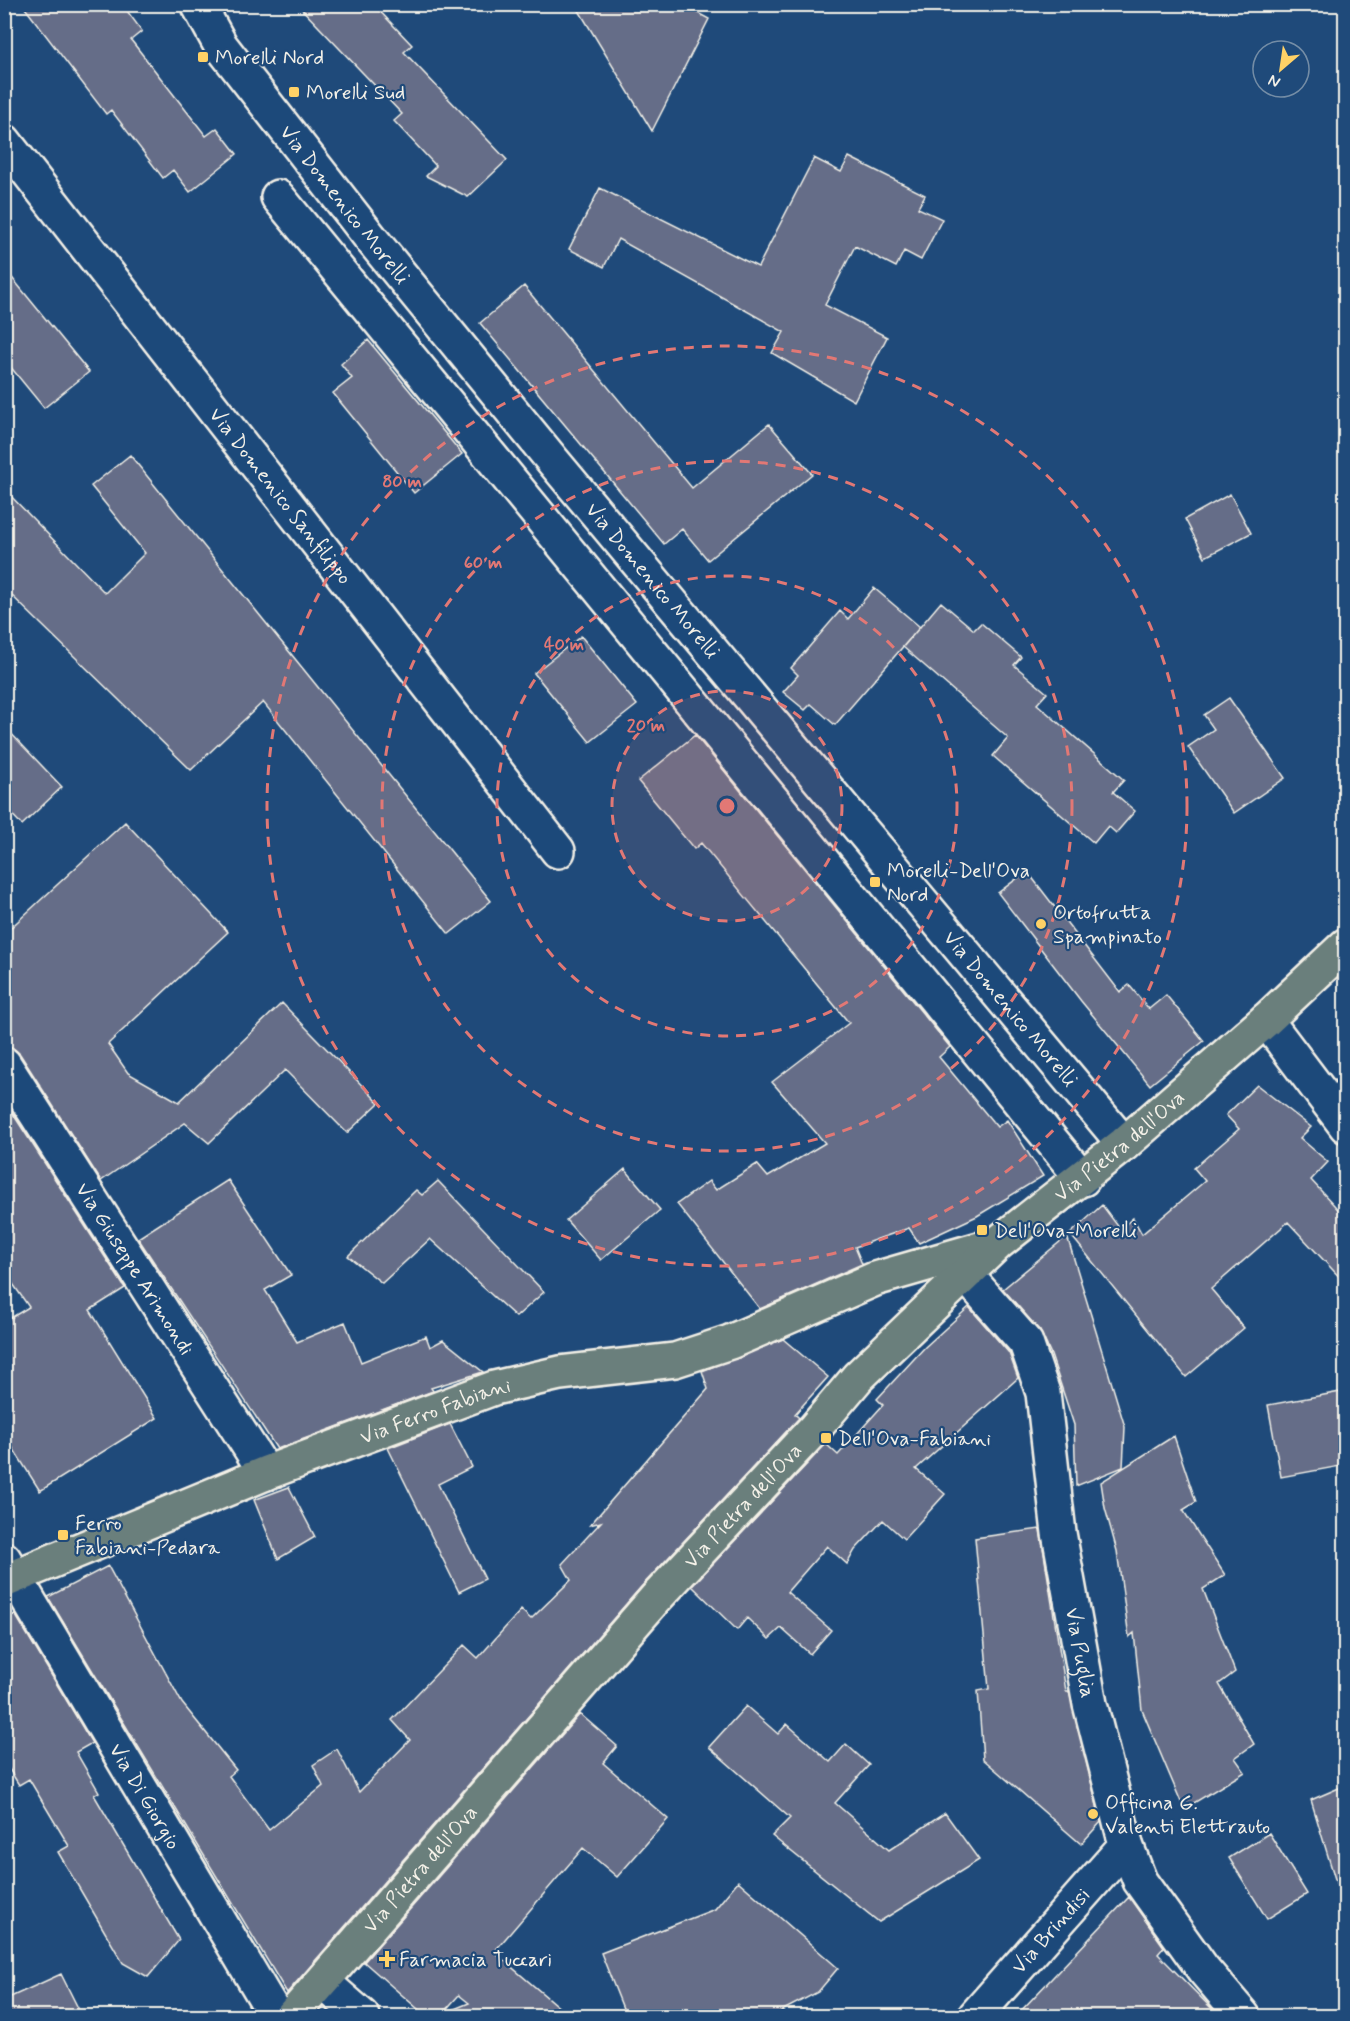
<svg xmlns="http://www.w3.org/2000/svg" width="1350" height="2021" font-family="Mynerve,sans-serif">
  <style>
    .building { fill: #656d88; stroke: #f4f1e8; stroke-width: 1.5; fill-rule: evenodd }
    .lines { fill: none; stroke-linecap: round; stroke-linejoin: round }
    .minor-casing { stroke: #f4f1e8; stroke-width: 38 }
    .major-casing { stroke: #f4f1e8; stroke-width: 38 }
    .minor { stroke: #1f4a7a; stroke-width: 33 }
    .major { stroke: #6b7f7c; stroke-width: 33 }
    .ring { fill: none; stroke: #e27875; stroke-width: 3; stroke-dasharray: 10 8 }
    .poi-dot { fill: #ffd166; stroke: #1f4a7a; stroke-width: 2 }
    .labels { text-anchor: middle; stroke-width: 4.5; stroke-linejoin: round; paint-order: stroke }
    .poi-label { font-size: 21px; fill: #f4f1e8; stroke: #1f4a7a; text-anchor: start }
    .street-label { font-size: 21px; fill: #f4f1e8; stroke: #1f4a7a }
    .centre { fill: #e27875; stroke: #1f4a7a; stroke-width: 3 }
    .ring-label { font-size: 18px; text-anchor: middle; font-weight: bold; fill: #e27875; stroke: #1f4a7a; stroke-width: 4.5; stroke-linejoin: round; paint-order: stroke }
  </style>
  <rect width="100%" height="100%" fill="#1f4a7a"/>
  <filter id="ink" filterUnits="userSpaceOnUse"><feTurbulence type="fractalNoise" baseFrequency=".0167" numOctaves="2"/><feDisplacementMap in="SourceGraphic" scale="12" xChannelSelector="R" yChannelSelector="G"/><feConvolveMatrix kernelMatrix="1 2 1 2 8 2 1 2 1" color-interpolation-filters="sRGB"/></filter>
  <g filter="url(#ink)">
    <path class="building" d="M22 4H122L142 31 131 40 206 136 217 128 237 154 190 192 173 170 163 178 111 110 106 114Z
      M297 4H373L412 45 404 52 507 160 468 197 426 176 436 166 394 121 402 114Z
      M575 4H681L709 19 652 131Z
      M849 157 925 195 918 208 942 219 921 260 904 251 896 267 855 246 825 305 887 337 854 401 772 353 784 332 618 239 604 267 569 249 600 188 758 267 814 158 841 172Z
      M4 268 89 372 44 408 4 359Z
      M524 286 692 488 769 424 812 474 708 560 682 529 664 544 480 323Z
      M368 340 462 454 414 493 333 393 352 378 341 364Z
      M130 455 491 901 449 934 263 702 191 770 4 588V489L105 593 145 553 91 486Z
      M1230 494 1251 533 1205 557 1185 519Z
      M874 588 920 627 835 725 811 704 805 710 783 692 798 675 791 668 840 611 848 619Z
      M941 602 974 630 981 623 1021 657 1014 665 1047 693 1037 704 1124 780 1113 792 1135 811 1116 833 1108 826 1094 843 993 756 1008 738 903 647Z
      M581 636 637 705 590 742 534 673Z
      M1229 698 1285 778 1234 813 1188 747 1214 729 1204 715Z
      M4 726 62 787 22 825 4 806Z
      M695 735 950 1047 939 1057 997 1127 1007 1120 1043 1176 977 1216 919 1243 909 1228 855 1247 862 1264 760 1309 677 1204 709 1181 716 1190 757 1164 768 1177 825 1143 772 1082 849 1023 701 843 694 849 638 781Z
      M125 822 228 932 108 1044 128 1073 179 1102 282 1003 379 1103 347 1133 285 1070 209 1143 185 1123 101 1181 20 1054 13 1048 4 1045V934Z
      M1027 871 1120 992 1129 985 1149 1009 1166 995 1204 1041 1150 1085 1081 1001 998 893Z
      M1257 1085 1311 1127 1300 1138 1328 1162 1311 1180 1346 1218V1284L1288 1222 1211 1289 1244 1328 1186 1377 1070 1234 1102 1205 1120 1229 1133 1218 1142 1234 1205 1181 1194 1168 1239 1129 1226 1115Z
      M4 1100 125 1288 90 1310 157 1418 40 1491 4 1434V1322L29 1307 4 1271Z
      M625 1169 660 1210 601 1260 566 1220Z
      M228 1180 291 1275 265 1290 297 1342 345 1322 361 1362 426 1336 430 1347 443 1340 483 1372 431 1388 433 1391 277 1449 138 1238Z
      M438 1181 544 1292 516 1317 430 1239 382 1283 348 1256 416 1190 422 1195Z
      M1067 1236 1125 1427 1123 1467 1076 1486 1074 1425 1050 1352 1040 1331 1003 1289Z
      M969 1307 1009 1353 1018 1378 916 1469 945 1494 904 1539 883 1520 855 1550 847 1564 827 1546 787 1592 831 1630 810 1654 781 1628 769 1639 747 1618 737 1630 692 1586 826 1444 838 1455 883 1405 877 1399 925 1347Z
      M783 1339 828 1377 795 1414 799 1418 641 1587 287 1993 48 1597 108 1566 182 1703 236 1770 229 1776 269 1830 323 1786 313 1765 337 1749 359 1792 410 1740 392 1720 464 1645 478 1658 521 1610 531 1619 571 1580 562 1564 601 1522 590 1525 708 1389 702 1371Z
      M1346 1391V1465L1281 1477 1268 1405Z
      M450 1424 472 1467 438 1484 485 1579 459 1592 388 1448Z
      M1174 1436 1196 1502 1183 1510 1225 1575 1203 1589 1235 1672 1219 1684 1254 1744 1235 1758 1245 1772 1184 1809 1142 1710 1134 1633 1129 1637 1117 1551 1105 1508 1101 1482Z
      M289 1487 315 1537 278 1559 254 1500Z
      M1040 1529 1066 1691H1069L1101 1822 1081 1844 983 1759 978 1691 989 1689 975 1538Z
      M15 1614 92 1743 76 1752 99 1792 94 1795 179 1940 148 1977 123 1963 58 1852 69 1846 29 1779 19 1785 4 1761V1619Z
      M746 1706 778 1734 787 1724 830 1762 846 1744 869 1765 835 1803 889 1850 945 1813 979 1860 879 1922 772 1836 790 1818 709 1747Z
      M580 1714 617 1746 603 1763 668 1819 617 1877 583 1848 494 1952 569 2016H442V2014L426 2016 364 1962ZM459 1995 469 2003 442 2014Z
      M1346 1785V1888L1338 1889 1311 1800Z
      M1269 1833 1307 1894 1267 1919 1229 1858Z
      M738 1881 838 1968 818 1992 772 2016H626L601 1953 715 1909Z
      M1129 1897 1164 1947 1158 1954 1219 2016H1016Z
      M61 1974 82 2016H4V2000Z"/>
    <g class="lines">
      <g class="minor-casing">
        <g id="minor">
          <path id="s1" d="M198 4 221 46 373 241 553 461 1124 1144"/>
          <path id="s2" d="M4 141 558 851"/>
          <path d="M278 197 1083 1179"/>
          <path d="M1266 1020 1346 1126"/>
          <path id="s3" d="M4 1064 266 1473"/>
          <path id="s4" d="M966 1275 1026 1343 1043 1393 1059 1533 1090 1704 1126 1845 1140 1881 1203 1969 1243 2016"/>
          <path id="s5" d="M4 1559 276 2016"/>
          <path d="M323 1982 362 2016"/>
          <path id="s6" d="M975 2016 1126 1845"/>
        </g>
      </g>
      <g class="major-casing">
        <g id="major">
          <path id="s7" d="M4 1581 266 1473 494 1388 560 1373 675 1360 730 1342 875 1279 993 1245"/>
          <path id="s8" d="M292 2016 655 1599 815 1428 858 1377 998 1243 1124 1144 1266 1020 1346 945"/>
        </g>
      </g>
      <use href="#minor" class="minor"/>
      <use href="#major" class="major"/>
    </g>
  </g>
  <circle cx="727" cy="806" r="115" fill="#e27875" fill-opacity=".12"/>
  <g class="ring">
    <circle cx="727" cy="806" r="115"/>
    <circle cx="727" cy="806" r="230"/>
    <circle cx="727" cy="806" r="345"/>
    <circle cx="727" cy="806" r="460"/>
  </g>
  <g class="poi-dot">
    <rect x="197" y="51" width="12" height="12" rx="3"/>
    <rect x="288" y="86" width="12" height="12" rx="3"/>
    <rect x="869" y="876" width="12" height="12" rx="3"/>
    <circle cx="1041" cy="924" r="6"/>
    <rect x="976" y="1224" width="12" height="12" rx="3"/>
    <rect x="820" y="1432" width="12" height="12" rx="3"/>
    <rect x="57" y="1529" width="12" height="12" rx="3"/>
    <circle cx="1093" cy="1814" r="6"/>
    <path d="M384 1950h6v6h6v6h-6v6h-6v-6h-6v-6h6z"/>
  </g>
  <g class="labels">
    <g class="poi-label">
      <text x="215" y="64">Morelli Nord</text>
      <text x="306" y="99">Morelli Sud</text>
      <text x="887" y="877">Morelli-Dell'Ova<tspan x="887" dy="24">Nord</tspan></text>
      <text x="1053" y="919">Ortofrutta<tspan x="1053" dy="24">Spampinato</tspan></text>
      <text x="994" y="1237">Dell'Ova-Morelli</text>
      <text x="838" y="1445">Dell'Ova-Fabiani</text>
      <text x="75" y="1530">Ferro<tspan x="75" dy="24">Fabiani-Pedara</tspan></text>
      <text x="1105" y="1809">Officina G.<tspan x="1105" dy="24">Valenti Elettrauto</tspan></text>
      <text x="399" y="1966">Farmacia Tuccari</text>
    </g>
    <g class="street-label">
      <text dy="7" stroke="none"><textPath href="#s1" startOffset="249">Via Domenico Morelli</textPath></text>
      <text dy="7" stroke="none"><textPath href="#s2" startOffset="450">Via Domenico Sanfilippo</textPath></text>
      <text dy="7" stroke="none"><textPath href="#s1" startOffset="735">Via Domenico Morelli</textPath></text>
      <text dy="7" stroke="none"><textPath href="#s1" startOffset="1293">Via Domenico Morelli</textPath></text>
      <text dy="7" stroke="none"><textPath href="#s8" startOffset="1203">Via Pietra dell'Ova</textPath></text>
      <text dy="7" stroke="none"><textPath href="#s3" startOffset="243">Via Giuseppe Arimondi</textPath></text>
      <text dy="7" stroke="none"><textPath href="#s7" startOffset="464">Via Ferro Fabiani</textPath></text>
      <text dy="7" stroke="none"><textPath href="#s8" startOffset="681">Via Pietra dell'Ova</textPath></text>
      <text dy="7" stroke="none"><textPath href="#s4" startOffset="406">Via Puglia</textPath></text>
      <text dy="7" stroke="none"><textPath href="#s5" startOffset="276">Via Di Giorgio</textPath></text>
      <text dy="7" stroke="none"><textPath href="#s8" startOffset="195">Via Pietra dell'Ova</textPath></text>
      <text dy="7" stroke="none"><textPath href="#s6" startOffset="114">Via Brindisi</textPath></text>
    </g>
  </g>
  <circle cx="727" cy="806" r="9" class="centre"/>
  <g class="ring-label">
    <text x="402" y="487">80 m</text>
    <text x="483" y="568">60 m</text>
    <text x="564" y="650">40 m</text>
    <text x="646" y="731">20 m</text>
  </g>
  <rect width="1350" height="2021" fill="none" stroke="#1f4a7a" stroke-width="24"/>
  <rect x="12" y="12" width="1326" height="1997" fill="none" stroke="#f4f1e8" stroke-width="2" filter="url(#ink)"/>
  <g transform="translate(1281 69) rotate(209)"><circle r="28" fill="#1f4a7a" stroke="#748da6" stroke-width="1.5"/>
  <path d="M0-4.5L10 22L0 15L-10 22Z" fill="#ffd166"/>
  <text y="-9" font-size="16" font-weight="bold" text-anchor="middle" fill="#f4f1e8">N</text>
  </g>
</svg>
